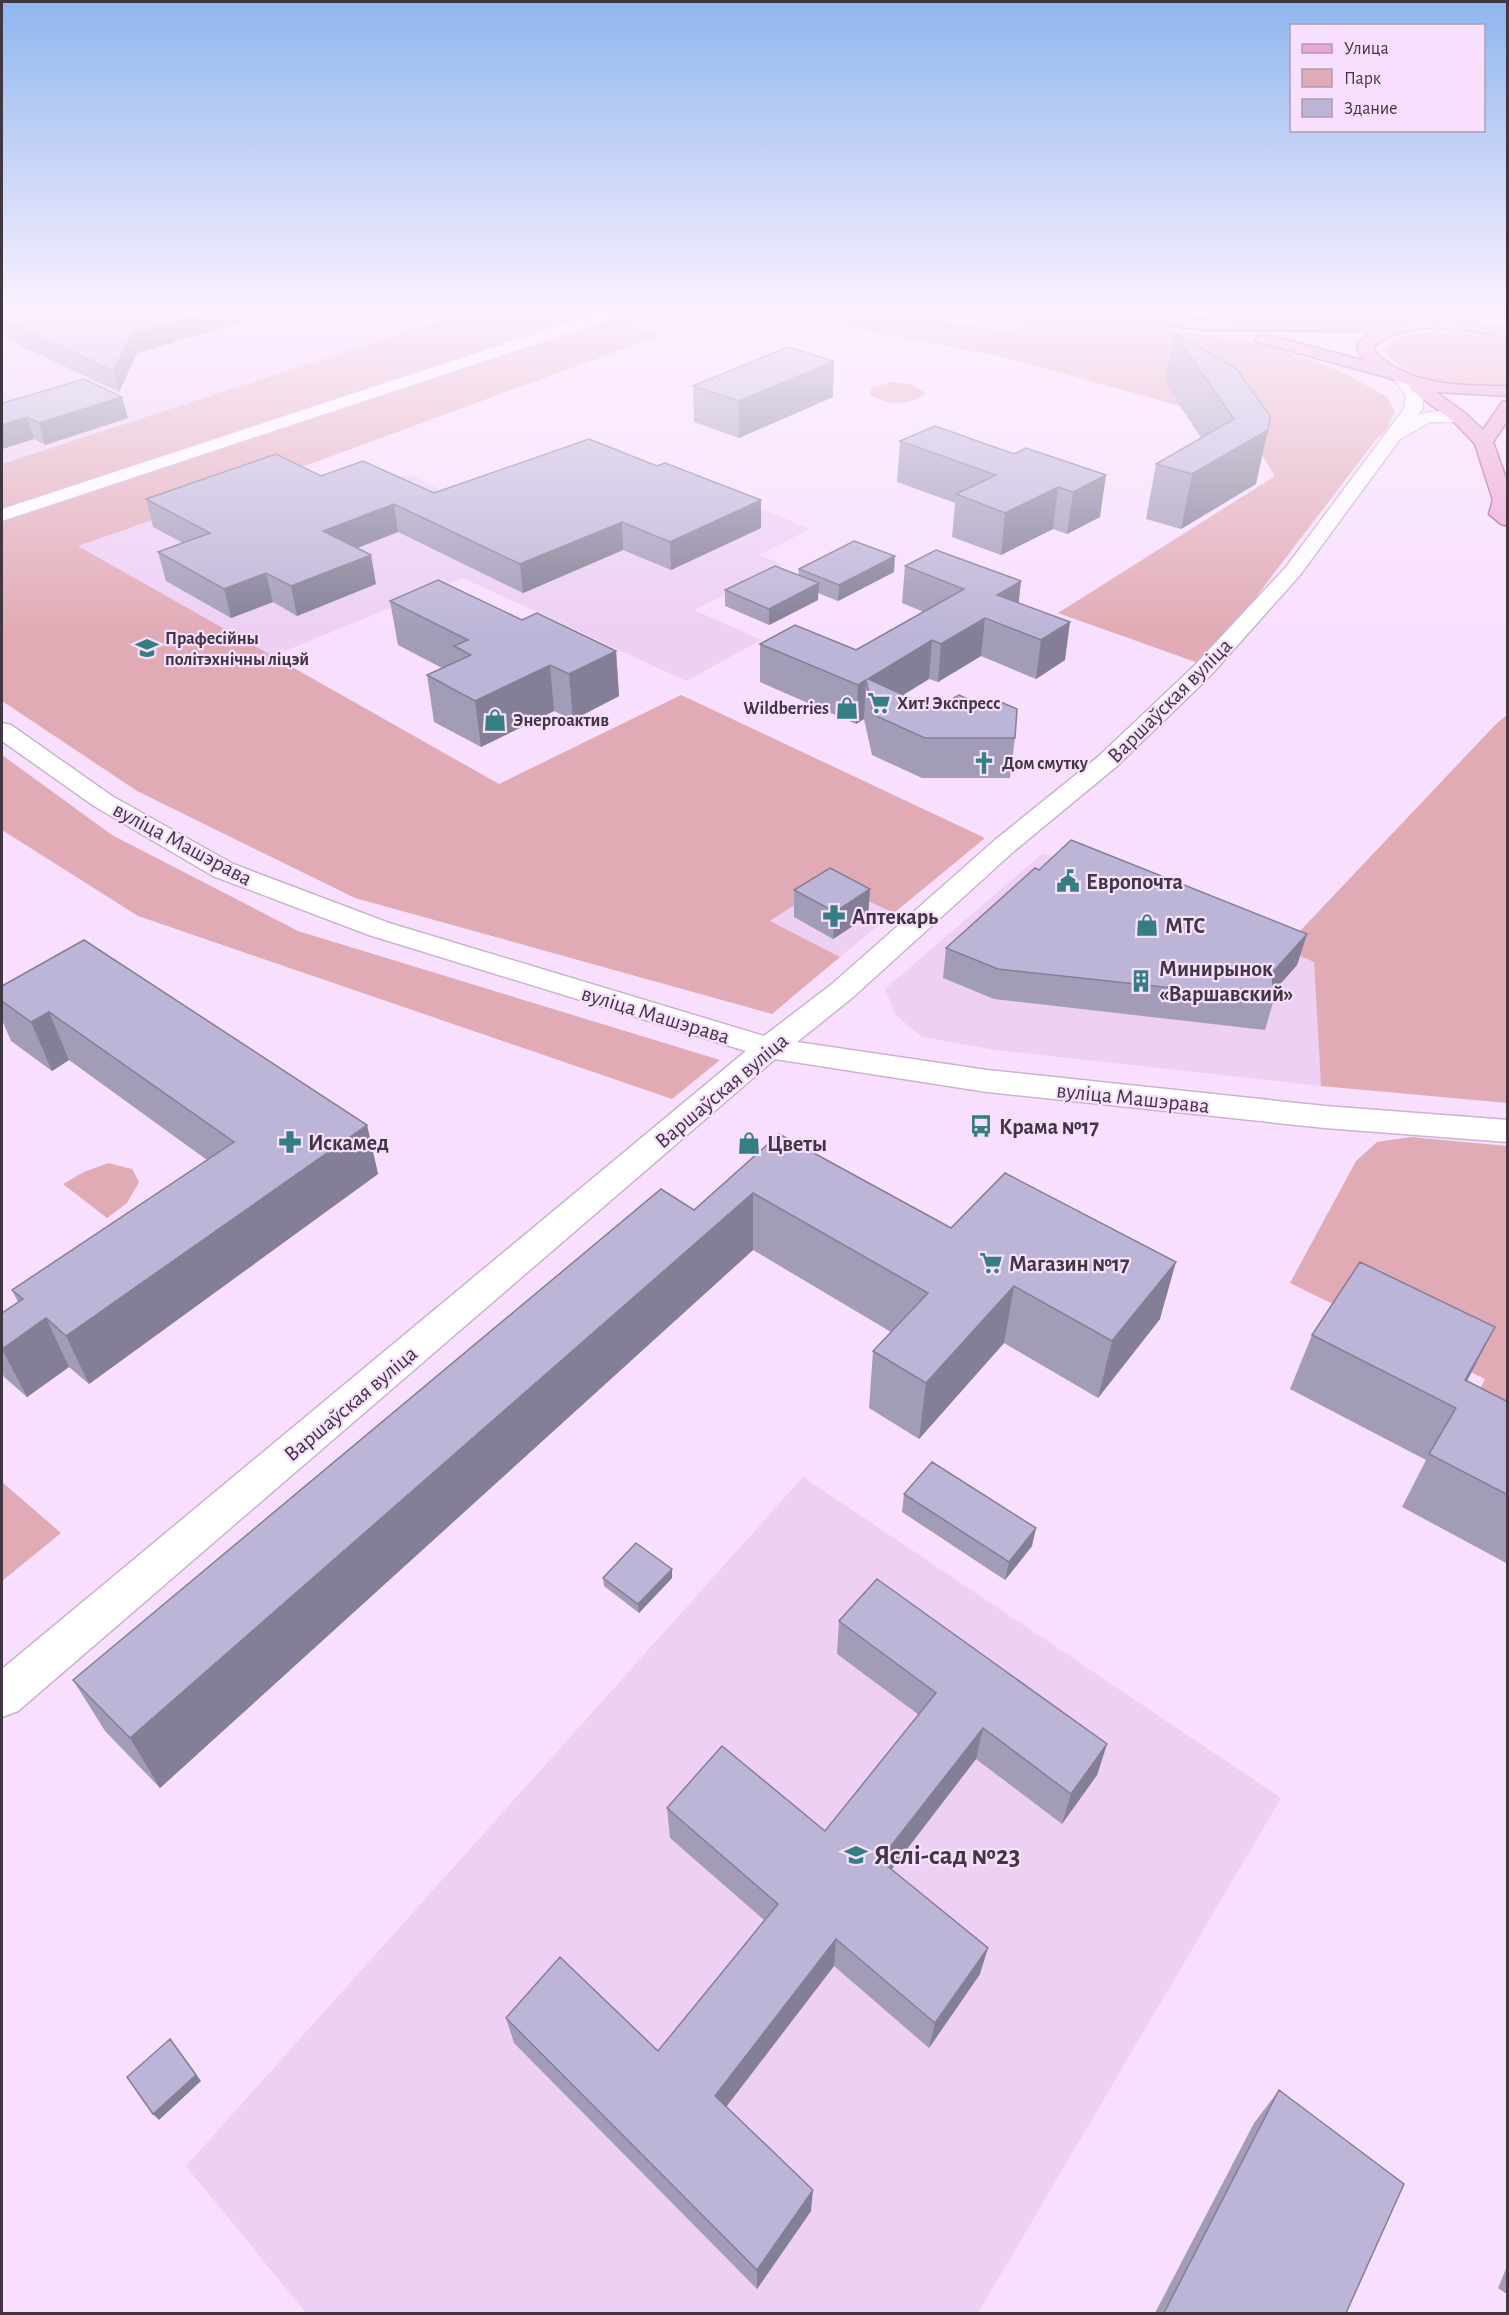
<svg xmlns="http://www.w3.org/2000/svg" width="1509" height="2315" font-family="'Alegreya Sans',sans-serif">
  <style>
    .built { fill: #edd0f4 }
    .green { fill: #e1abb5 }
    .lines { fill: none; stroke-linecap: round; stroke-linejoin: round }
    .minor-casing { stroke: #cbb3d0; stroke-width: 3 }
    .tertiary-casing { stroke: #cbb3d0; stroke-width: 3 }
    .primary-casing { stroke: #a7588c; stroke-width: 3 }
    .minor { fill: #fff; fill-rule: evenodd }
    .tertiary { fill: #fff; fill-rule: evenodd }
    .primary { fill: #eba5d2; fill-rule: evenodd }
    .wall { fill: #a39cb9 }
    .shaded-wall { fill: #847f96 }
    .building { fill: #bdb5d7; stroke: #847f96; stroke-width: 1.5 }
    .labels { text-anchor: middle; stroke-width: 4.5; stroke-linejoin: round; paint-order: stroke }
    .far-poi-label { font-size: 18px; font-weight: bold; fill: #403743; stroke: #f8dffe; text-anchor: start }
    .street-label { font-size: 22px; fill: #403743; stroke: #f8dffe }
    .poi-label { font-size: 22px; font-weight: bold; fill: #403743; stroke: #f8dffe; text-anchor: start }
    .near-poi-label { font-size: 27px; font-weight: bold; fill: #403743; stroke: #f8dffe; text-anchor: start }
  </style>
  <rect width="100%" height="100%" fill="#f8dffe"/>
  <path class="built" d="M2 310H473L2 464Z
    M667 469 810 529 759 555 784 565 694 610 761 640 686 681 463 578 273 656 438 750 2 542 280 475 413 476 472 505Z
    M1043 853 1314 962 1321 1086 995 1050 922 1037 896 1015 885 989Z
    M829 883 894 913 840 957 769 922Z
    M803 1477 1281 1798 978 2313H306L186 2166Z"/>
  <path class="green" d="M473 310H924L918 317 1011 332 1023 319 967 312 953 314 938 310H1025L1250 341 1318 362 1347 374 1387 397 1395 411 1387 429 1375 441 1204 665 1058 613 1275 476 1242 423 1003 357 762 310 704 320 674 311 631 326 661 335 280 475 78 546 499 784 681 695 985 838 894 913 829 883 770 921 840 957 772 1014 355 898 137 791 2 701V464Z
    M1433 331 1463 332 1507 340V385C1473 390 1403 382 1384 350 1396 333 1415 333 1433 331Z
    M894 382 911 384 924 392V395C910 406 883 405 870 394L872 387Z
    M1507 715V1103L1321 1086 1314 962 1283 949 1496 724Z
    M2 755 112 835 298 931 720 1060 672 1099 138 916 2 830Z
    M1411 1137 1507 1146V1458L1459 1432 1485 1379 1290 1283 1356 1161 1377 1142Z
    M108 1163 132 1169 139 1182 127 1203 107 1218 63 1184 84 1172Z
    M2 1482 61 1533 2 1581Z"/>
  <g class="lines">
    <g class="minor-casing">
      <path id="minor" d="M607 310H631L629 313 2 521V509Z"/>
    </g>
    <g class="tertiary-casing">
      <path id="tertiary" d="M1400 371 1406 372 1424 395 1422 409 1418 415C1435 410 1449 410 1466 414L1469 418 1466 422H1430L1400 439 1300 575 1210 676 1117 766 1013 852 852 998 797 1042 987 1070 1325 1106 1508 1120V1142L1325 1128 987 1092 775 1059 18 1711 2 1717V1669L746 1051 369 935 213 876 94 806 2 741V723L11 725 112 796 233 864 389 923 764 1036 832 984 995 840 1099 756 1194 666 1286 567 1404 409 1406 395 1392 376 1394 372Z"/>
    </g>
    <g class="primary-casing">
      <path id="primary" d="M1065 310H1116L1205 320 1399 322 1441 310H1466L1464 313 1444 319 1508 328V338C1466 329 1410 317 1374 346V351C1408 386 1462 386 1508 386V396L1436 392 1466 414 1483 430 1502 402 1508 401V420L1493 442 1508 484V526L1501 524 1489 514 1493 500 1475 444 1454 422 1411 390 1409 385 1386 377 1257 342 1255 339 1263 334 1366 361 1358 352V344L1372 331 1205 330 1073 315Z"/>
    </g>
    <use href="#minor" class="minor"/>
    <use href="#tertiary" class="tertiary"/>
    <use href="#primary" class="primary"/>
  </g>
  <path class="wall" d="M37 310H284L137 353 119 392 8 340 2 320Z
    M1174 333 1236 368 1256 484 1181 529 1146 519 1156 464 1201 438 1165 383Z
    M693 386 833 397 739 438 694 422Z
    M2 403H3L128 418 45 445 34 439 2 449Z
    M900 441 1014 454 1026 448 1100 517 1067 534 1053 529 1001 555 952 537 955 503 897 482Z
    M321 476 434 493 761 528 671 570 623 550 523 593 398 532 357 548 376 584 297 616 273 602 231 618 166 581 158 552 183 543 153 527 146 499Z
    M905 566 1021 581 1018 603 1065 660 1036 679 981 656 938 682 929 679 903 695 934 709 1015 738 1010 778H922L872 755 864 719 856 724 760 682V644L856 650 924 612 902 603Z
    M799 569 894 572 838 601 818 593V600L769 625 725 606V590L798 575Z
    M390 601 522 620 616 651 619 696 573 720 554 711 481 747 434 722 427 675 442 668 398 645Z
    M1039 870 1307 934 1297 965 1273 992 1274 999 1265 1030 994 999 943 978 946 948Z
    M870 889 868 916 833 939 794 917V890Z
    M2 986 367 1125 378 1174 89 1384 69 1367 27 1397 4 1377 2 1371V1313L18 1302 12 1290 207 1160 69 1060 52 1071 11 1041 2 1020Z
    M779 1134 951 1228 1160 1319 1098 1398 1004 1343 919 1439 869 1408 873 1351 891 1332 753 1250 160 1788 105 1731 73 1680 694 1210Z
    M1312 1335 1467 1381 1508 1402V1564L1402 1507 1426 1460 1290 1389Z
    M904 1494 1032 1546 1005 1580 902 1512Z
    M672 1569V1578L639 1613 604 1586 603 1578Z
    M839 1621 1107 1744 1097 1775 1062 1824 976 1759 892 1869 980 1974 929 2048 834 1966 726 2106 811 2211 757 2289 514 2043 506 2018 658 2051 764 1920 670 1838 667 1808 825 1831 919 1715 837 1654Z
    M1279 2090 1346 2313H1155L1254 2123Z
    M1508 2264V2295L1498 2288Z"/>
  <path class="shaded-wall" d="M211 310H284L137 353 119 392 114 371 132 333Z
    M834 361 833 397 739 438V401Z
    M122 397 128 418 45 445 39 423Z
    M27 417 34 439 2 449V425Z
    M1268 430 1256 484 1181 529 1192 474Z
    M1106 475 1100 517 1067 534 1073 492Z
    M1058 487 1053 529 1001 555 1005 513Z
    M761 500V528L671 570 670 542Z
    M394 504 398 532 329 559 323 531Z
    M622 522 623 550 523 593 520 564Z
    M371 555 376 584 297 616 291 586Z
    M895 556 894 572 838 601 839 585Z
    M266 573 273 602 231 618 224 589Z
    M1021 581 1017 619 997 595Z
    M819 583 818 600 769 625V609Z
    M985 618 981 656 938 682 941 644Z
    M1070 622 1065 660 1036 679 1041 640Z
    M932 640 929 679 874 713 868 679Z
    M616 651 619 696 573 720 569 674Z
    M550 665 554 711 481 747 475 701Z
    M866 680 864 719 856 724 858 685Z
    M870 889 868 916 833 939 835 912Z
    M1307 934 1297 965 1268 998 1272 973Z
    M49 1012 69 1060 52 1071 31 1022Z
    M367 1125 378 1174 89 1384 66 1336Z
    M753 1193V1250L160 1788 130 1738Z
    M1176 1262 1160 1319 1098 1398 1112 1341Z
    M1014 1286 1004 1343 919 1439 926 1383Z
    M46 1318 69 1367 27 1397 2 1349Z
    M1495 1327 1467 1381 1465 1380Z
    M1036 1528 1032 1546 1005 1580 1009 1562Z
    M672 1569V1578L639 1613 638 1604Z
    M983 1728 976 1759 876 1889 880 1860Z
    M1107 1744 1097 1775 1062 1824 1071 1794Z
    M836 1939 834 1966 717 2119 715 2096Z
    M988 1948 980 1974 929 2048 935 2023Z
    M175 2045 201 2081 159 2120 153 2114Z
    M813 2190 811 2211 757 2289V2270Z"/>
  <path class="building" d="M37 310H211L132 333 114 371 2 320Z
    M1174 333 1236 368 1270 416 1268 430 1192 474 1156 464 1234 419Z
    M788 347 834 361 739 401 693 386Z
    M84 379 122 397 39 423 27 417 2 425V403H3Z
    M935 426 1014 454 1026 448 1106 475 1073 492 1058 487 1005 513 956 494 996 475 900 441Z
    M589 439 657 466 665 463 761 500 670 542 622 522 520 564 394 504 323 531 371 555 291 586 266 573 224 589 158 552 210 533 146 499 276 454 321 476 363 461 434 493Z
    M854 541 895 556 839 585 799 569Z
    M936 550 1021 581 997 595 1070 622 1041 640 985 618 941 644 932 640 868 679 934 709 959 695 990 709 1001 702 1017 709 1015 738H925L874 715 866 680 858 685 760 644 795 625 856 650 964 589 905 566Z
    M775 566 819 583 769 609 725 590Z
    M438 580 522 620 537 613 616 651 569 674 550 665 475 701 427 675 471 655 454 646 468 640 390 601Z
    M1071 840 1307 934 1272 973 1274 999 998 969 946 948 1035 868 1039 870Z
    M830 868 870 889 835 912 794 890Z
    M84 940 367 1125 66 1336 46 1318 2 1349V1313L23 1299 12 1290 234 1142 49 1012 31 1022 2 1001V986Z
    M779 1134 951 1228 1005 1173 1176 1262 1112 1341 1014 1286 926 1383 873 1351 928 1293 753 1193 130 1738 73 1680 661 1189 694 1210Z
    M1360 1262 1495 1327 1465 1380 1508 1402V1495L1429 1454 1456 1408 1312 1335Z
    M932 1462 1036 1528 1009 1562 904 1494Z
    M636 1543 672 1569 638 1604 603 1578Z
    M877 1579 1107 1744 1071 1794 983 1728 880 1860 988 1948 935 2023 836 1939 715 2096 813 2190 757 2270 506 2018 560 1957 658 2051 778 1904 667 1808 722 1746 825 1831 936 1693 839 1621Z
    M170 2039 196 2075 153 2114 127 2077Z
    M1279 2090 1404 2184 1346 2313H1164Z"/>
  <linearGradient id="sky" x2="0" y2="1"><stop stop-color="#8eb6ee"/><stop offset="0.49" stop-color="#fcf1ff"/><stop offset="1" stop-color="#fcf1ff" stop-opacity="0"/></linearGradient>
  <rect width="1509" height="634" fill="url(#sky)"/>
  <defs>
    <g id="university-bare" transform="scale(1.8)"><path d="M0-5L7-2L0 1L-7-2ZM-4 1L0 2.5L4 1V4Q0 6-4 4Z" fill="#367e83" stroke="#f8dffe" stroke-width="2.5" paint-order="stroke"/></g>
    <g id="supermarket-bare" transform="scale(1.8)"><path d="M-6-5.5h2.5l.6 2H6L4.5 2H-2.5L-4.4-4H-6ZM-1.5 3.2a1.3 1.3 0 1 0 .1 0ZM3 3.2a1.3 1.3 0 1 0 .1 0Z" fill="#367e83" stroke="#f8dffe" stroke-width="2.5" paint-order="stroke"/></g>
    <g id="shop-bare" transform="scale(1.8)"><path d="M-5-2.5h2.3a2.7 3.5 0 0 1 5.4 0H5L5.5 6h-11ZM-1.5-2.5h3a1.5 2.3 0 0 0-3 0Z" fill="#367e83" stroke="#f8dffe" stroke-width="2.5" paint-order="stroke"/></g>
    <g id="church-bare" transform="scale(1.8)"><path d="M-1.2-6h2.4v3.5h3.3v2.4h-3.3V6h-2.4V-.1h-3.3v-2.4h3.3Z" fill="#367e83" stroke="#f8dffe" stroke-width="2.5" paint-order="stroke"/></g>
    <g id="civic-bare" transform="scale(1.8)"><path d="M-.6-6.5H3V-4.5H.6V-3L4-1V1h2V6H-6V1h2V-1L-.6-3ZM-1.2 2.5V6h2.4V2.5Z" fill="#367e83" stroke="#f8dffe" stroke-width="2.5" paint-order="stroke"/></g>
    <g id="pharmacy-bare" transform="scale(1.8)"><path d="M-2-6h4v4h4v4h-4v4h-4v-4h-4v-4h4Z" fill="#367e83" stroke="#f8dffe" stroke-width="2.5" paint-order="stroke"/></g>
    <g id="building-bare" transform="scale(1.8)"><path d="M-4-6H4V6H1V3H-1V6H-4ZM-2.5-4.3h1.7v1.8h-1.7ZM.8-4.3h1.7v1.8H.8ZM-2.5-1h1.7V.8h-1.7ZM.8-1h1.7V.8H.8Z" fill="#367e83" stroke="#f8dffe" stroke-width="2.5" paint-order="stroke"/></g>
    <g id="bus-bare" transform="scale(1.8)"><path d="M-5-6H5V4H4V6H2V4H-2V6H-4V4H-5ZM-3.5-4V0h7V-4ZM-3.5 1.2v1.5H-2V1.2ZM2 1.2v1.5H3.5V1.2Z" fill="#367e83" stroke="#f8dffe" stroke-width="2.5" paint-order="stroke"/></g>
    <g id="school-bare" transform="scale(1.8)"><path d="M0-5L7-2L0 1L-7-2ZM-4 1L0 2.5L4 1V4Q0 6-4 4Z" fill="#367e83" stroke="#f8dffe" stroke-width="2.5" paint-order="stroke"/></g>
  </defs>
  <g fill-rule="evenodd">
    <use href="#university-bare" x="147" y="648"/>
    <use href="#supermarket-bare" x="879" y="703"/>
    <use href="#shop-bare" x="847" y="708"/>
    <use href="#shop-bare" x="495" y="720"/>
    <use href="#church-bare" x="984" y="763"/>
    <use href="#civic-bare" x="1068" y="881"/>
    <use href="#pharmacy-bare" x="834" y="916"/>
    <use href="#shop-bare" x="1147" y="925"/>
    <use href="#building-bare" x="1141" y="981"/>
    <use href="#bus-bare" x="981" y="1126"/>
    <use href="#pharmacy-bare" x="290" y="1142"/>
    <use href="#shop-bare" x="749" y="1143"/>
    <use href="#supermarket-bare" x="991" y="1263"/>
    <use href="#school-bare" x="856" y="1855"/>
  </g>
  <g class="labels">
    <g class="far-poi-label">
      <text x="165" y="644">Прафесійны<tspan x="165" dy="21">політэхнічны ліцэй</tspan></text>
      <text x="897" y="709">Хит! Экспресс</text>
      <text x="829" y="714" text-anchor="end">Wildberries</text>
      <text x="513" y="726">Энергоактив</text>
      <text x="1002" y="769">Дом смутку</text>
    </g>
    <g class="street-label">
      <text transform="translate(1169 700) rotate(-45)" y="8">Варшаўская вуліца</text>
      <text transform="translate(183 843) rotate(28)" y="8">вуліца Машэрава</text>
      <text transform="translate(656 1014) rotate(17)" y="8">вуліца Машэрава</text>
      <text transform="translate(721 1090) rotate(-40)" y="8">Варшаўская вуліца</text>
      <text transform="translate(1133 1097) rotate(6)" y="8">вуліца Машэрава</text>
      <text transform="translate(350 1403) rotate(-40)" y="8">Варшаўская вуліца</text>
    </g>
    <g class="poi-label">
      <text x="1086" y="889">Европочта</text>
      <text x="852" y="924">Аптекарь</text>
      <text x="1165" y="933">МТС</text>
      <text x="1159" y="976">Минирынок<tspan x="1159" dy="25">«Варшавский»</tspan></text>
      <text x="999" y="1134">Крама №17</text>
      <text x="308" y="1150">Искамед</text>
      <text x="767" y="1151">Цветы</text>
      <text x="1009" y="1271">Магазин №17</text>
    </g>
    <g class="near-poi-label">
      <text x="874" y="1864">Яслі-сад №23</text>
    </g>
  </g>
  <rect width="1509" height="2315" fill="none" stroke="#403743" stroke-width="6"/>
  <rect x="1290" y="24" width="195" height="108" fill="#f8dffe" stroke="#ae9cb3" stroke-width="1.5"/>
  <rect x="1302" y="44" width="30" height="9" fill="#eba5d2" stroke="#ae9cb3" stroke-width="1.5"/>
  <text x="1344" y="54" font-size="18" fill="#403743">Улица</text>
  <rect x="1302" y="69" width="30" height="18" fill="#e1abb5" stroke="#ae9cb3" stroke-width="1.5"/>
  <text x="1344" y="84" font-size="18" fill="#403743">Парк</text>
  <rect x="1302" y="99" width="30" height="18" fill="#bdb5d7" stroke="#ae9cb3" stroke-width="1.5"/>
  <text x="1344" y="114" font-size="18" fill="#403743">Здание</text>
</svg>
